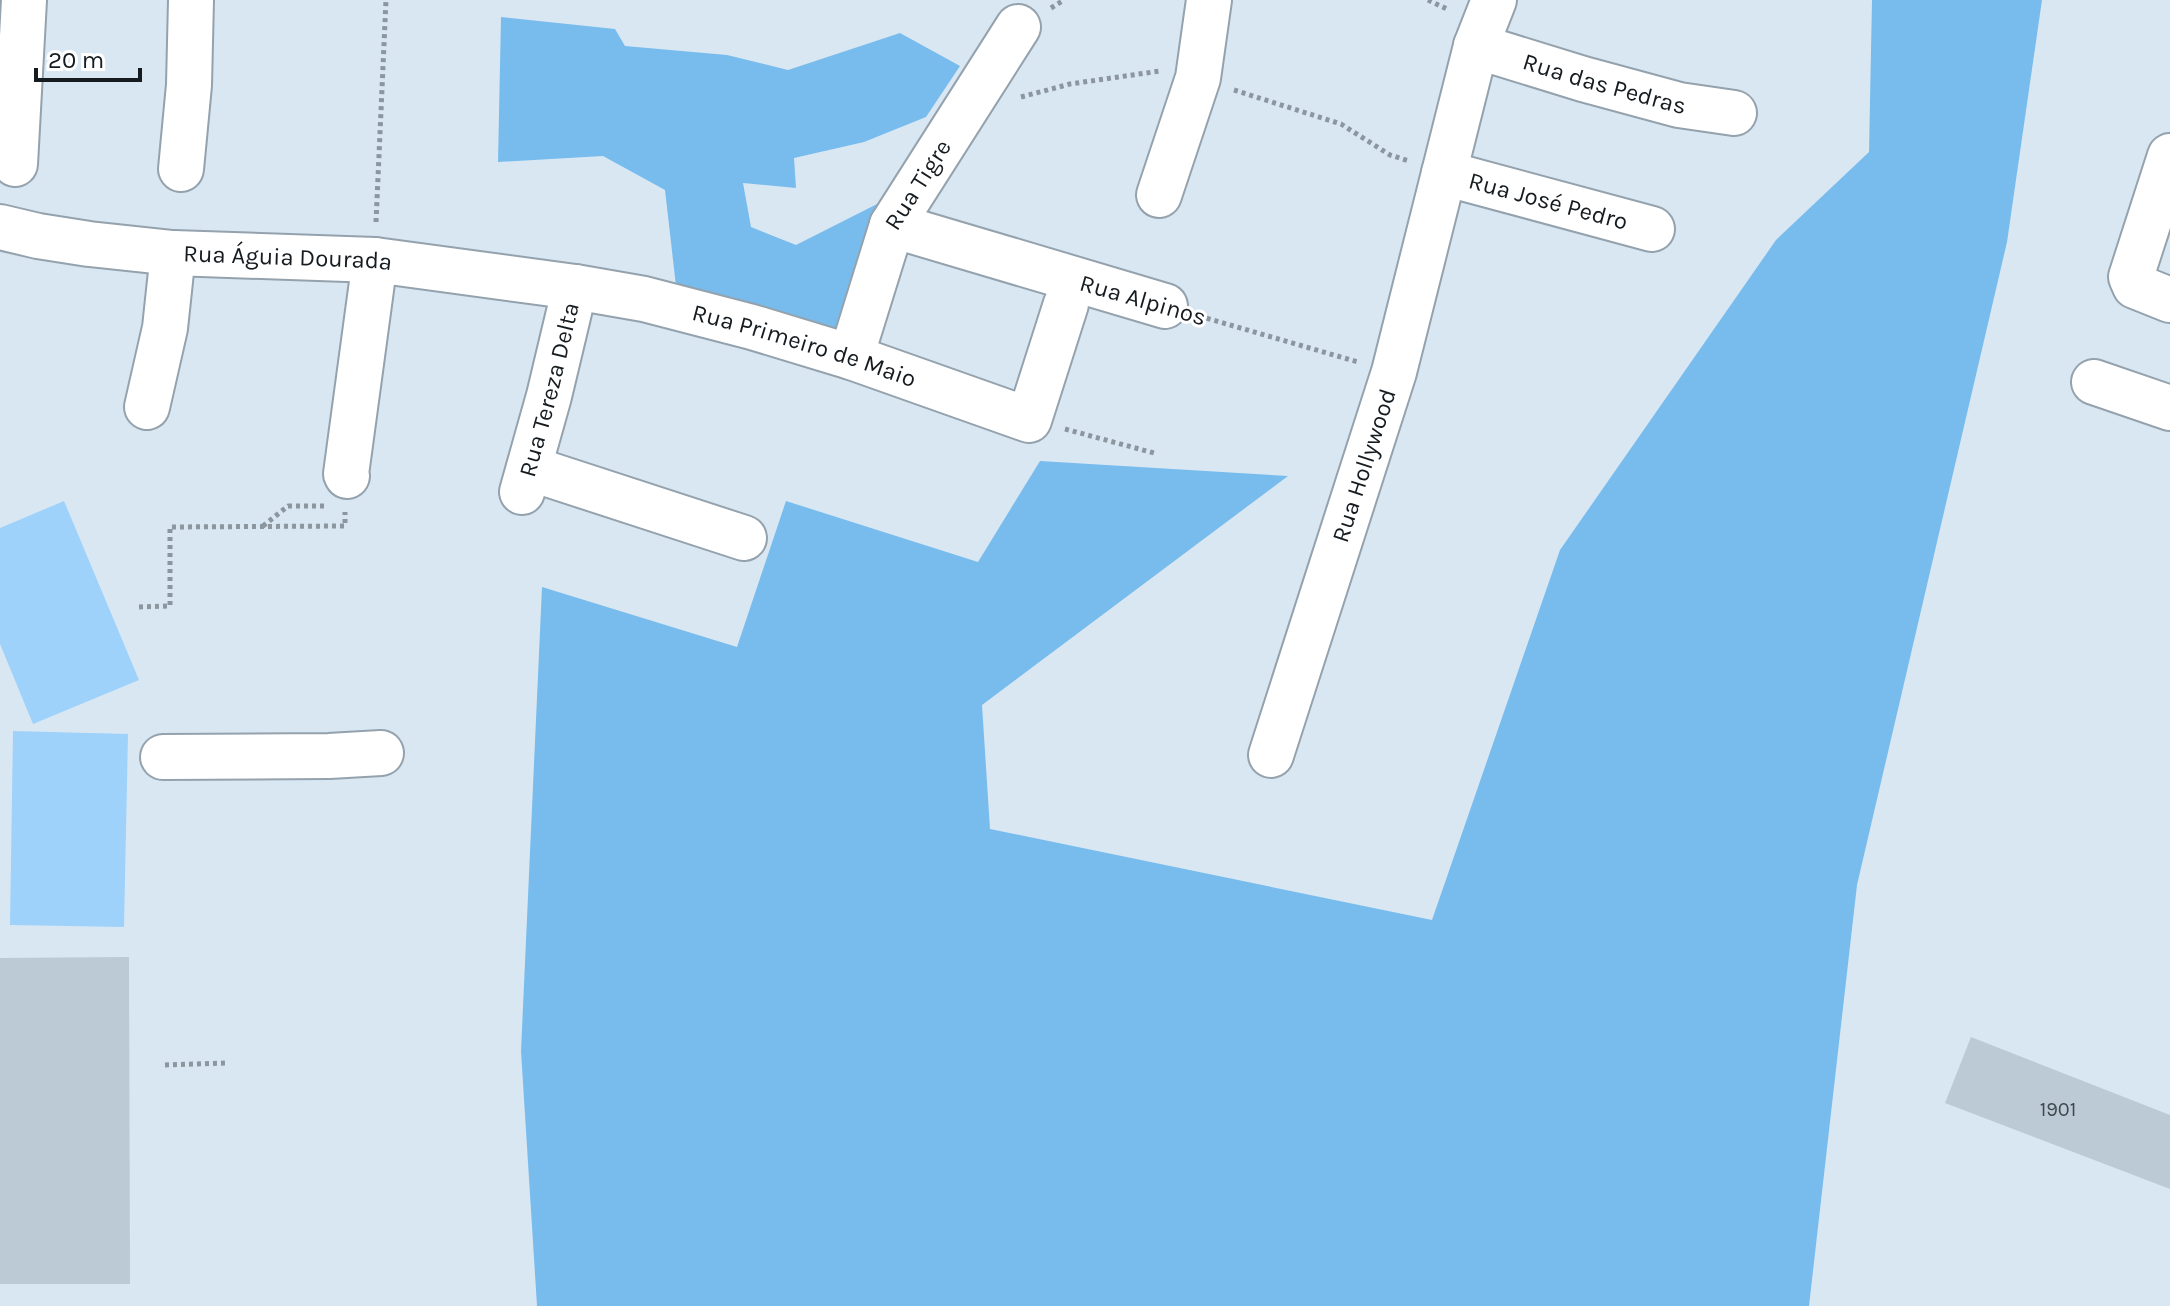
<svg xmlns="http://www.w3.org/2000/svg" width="2170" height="1306" font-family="Karla,sans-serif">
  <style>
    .green { fill: #9ed2fb }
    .forest { fill: #78bced }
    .building { fill: #bccad6 }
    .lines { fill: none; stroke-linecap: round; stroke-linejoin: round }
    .minor-casing { stroke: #94a2ad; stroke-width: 48 }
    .path { stroke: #8b969f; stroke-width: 5; stroke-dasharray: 4 4; stroke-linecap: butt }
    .minor { stroke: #fff; stroke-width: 44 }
    .labels { text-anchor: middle; stroke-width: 6; stroke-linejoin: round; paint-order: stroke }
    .number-label { font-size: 20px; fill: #3f474d }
    .street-label { font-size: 24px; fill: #151b1f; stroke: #fff }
  </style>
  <rect width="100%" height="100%" fill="#d9e7f3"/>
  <path class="green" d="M64 501 139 680 33 724 0 644V528Z
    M13 731 128 734 124 927 10 925Z"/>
  <path class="forest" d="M1872 0H2042L2007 242 1857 885 1809 1306H537L521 1051 542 587 737 647 786 501 978 562 1040 461 1288 476 982 705 990 829 1432 920 1560 550 1776 240 1869 152Z
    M501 17 615 29 625 46 727 55 788 70 900 33 960 66 926 117 864 142 794 158 796 188 743 183 751 227 796 245 883 201 850 332 676 286 665 190 603 156 498 162Z"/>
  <path class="building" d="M129 957 130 1284H0V958Z
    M1971 1037 2170 1115V1189L1945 1103Z"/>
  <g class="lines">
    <g class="minor-casing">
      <g id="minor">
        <path id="s1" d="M1476 46 1583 79 1679 105 1734 113"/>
        <path d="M2170 156 2131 277 2135 286 2170 300"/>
        <path d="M15 164 24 0"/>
        <path d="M181 169 189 85 191 0"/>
        <path id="s2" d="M1444 173 1652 229"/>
        <path d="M1159 195 1198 78 1209 0"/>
        <path d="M892 225 1165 306"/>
        <path id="s3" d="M0 227 38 236 89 244 173 253 375 260 575 287 644 299 752 327 851 357 1029 420 1066 304"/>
        <path id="s4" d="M851 357 892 225 1018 27"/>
        <path d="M2094 382 2170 408"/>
        <path d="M147 407 165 328 173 253"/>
        <path d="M529 468 744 538"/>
        <path d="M347 476 346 474 375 260"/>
        <path id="s5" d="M522 492 549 396 575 287"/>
        <path id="s6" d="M1271 755 1394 372 1476 46 1494 0"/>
        <path d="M163 757 329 756 381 753"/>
      </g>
    </g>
    <path class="path" d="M1428 0 1449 10
      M1051 8 1064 0
      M1234 90 1341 124 1390 155 1409 161
      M1021 97 1070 84 1160 71
      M376 222 386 0
      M1199 316 1358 362
      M1065 429 1154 453
      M263 526 288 506H324
      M139 607 170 606V527L345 526V512
      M165 1065 228 1063"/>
    <use href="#minor" class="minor"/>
  </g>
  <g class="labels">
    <g class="number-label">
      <text x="2058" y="1116">1901</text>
    </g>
    <g class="street-label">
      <text dy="8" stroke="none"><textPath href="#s1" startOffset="134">Rua das Pedras</textPath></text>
      <text dy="8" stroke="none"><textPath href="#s4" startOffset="186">Rua Tigre</textPath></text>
      <text dy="8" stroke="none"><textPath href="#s2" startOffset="108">Rua José Pedro</textPath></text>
      <text dy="8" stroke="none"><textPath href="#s3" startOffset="290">Rua Águia Dourada</textPath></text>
      <text transform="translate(1143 300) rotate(16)" y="8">Rua Alpinos</text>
      <text dy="8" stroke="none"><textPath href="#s3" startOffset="816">Rua Primeiro de Maio</textPath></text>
      <text dy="8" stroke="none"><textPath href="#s5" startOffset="106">Rua Tereza Delta</textPath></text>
      <text dy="8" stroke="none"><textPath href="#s6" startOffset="304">Rua Hollywood</textPath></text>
    </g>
  </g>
  <path d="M36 68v12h104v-12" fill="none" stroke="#151b1f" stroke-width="4"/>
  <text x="48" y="68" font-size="24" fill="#151b1f" stroke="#ffffff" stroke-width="6" paint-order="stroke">20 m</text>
</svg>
